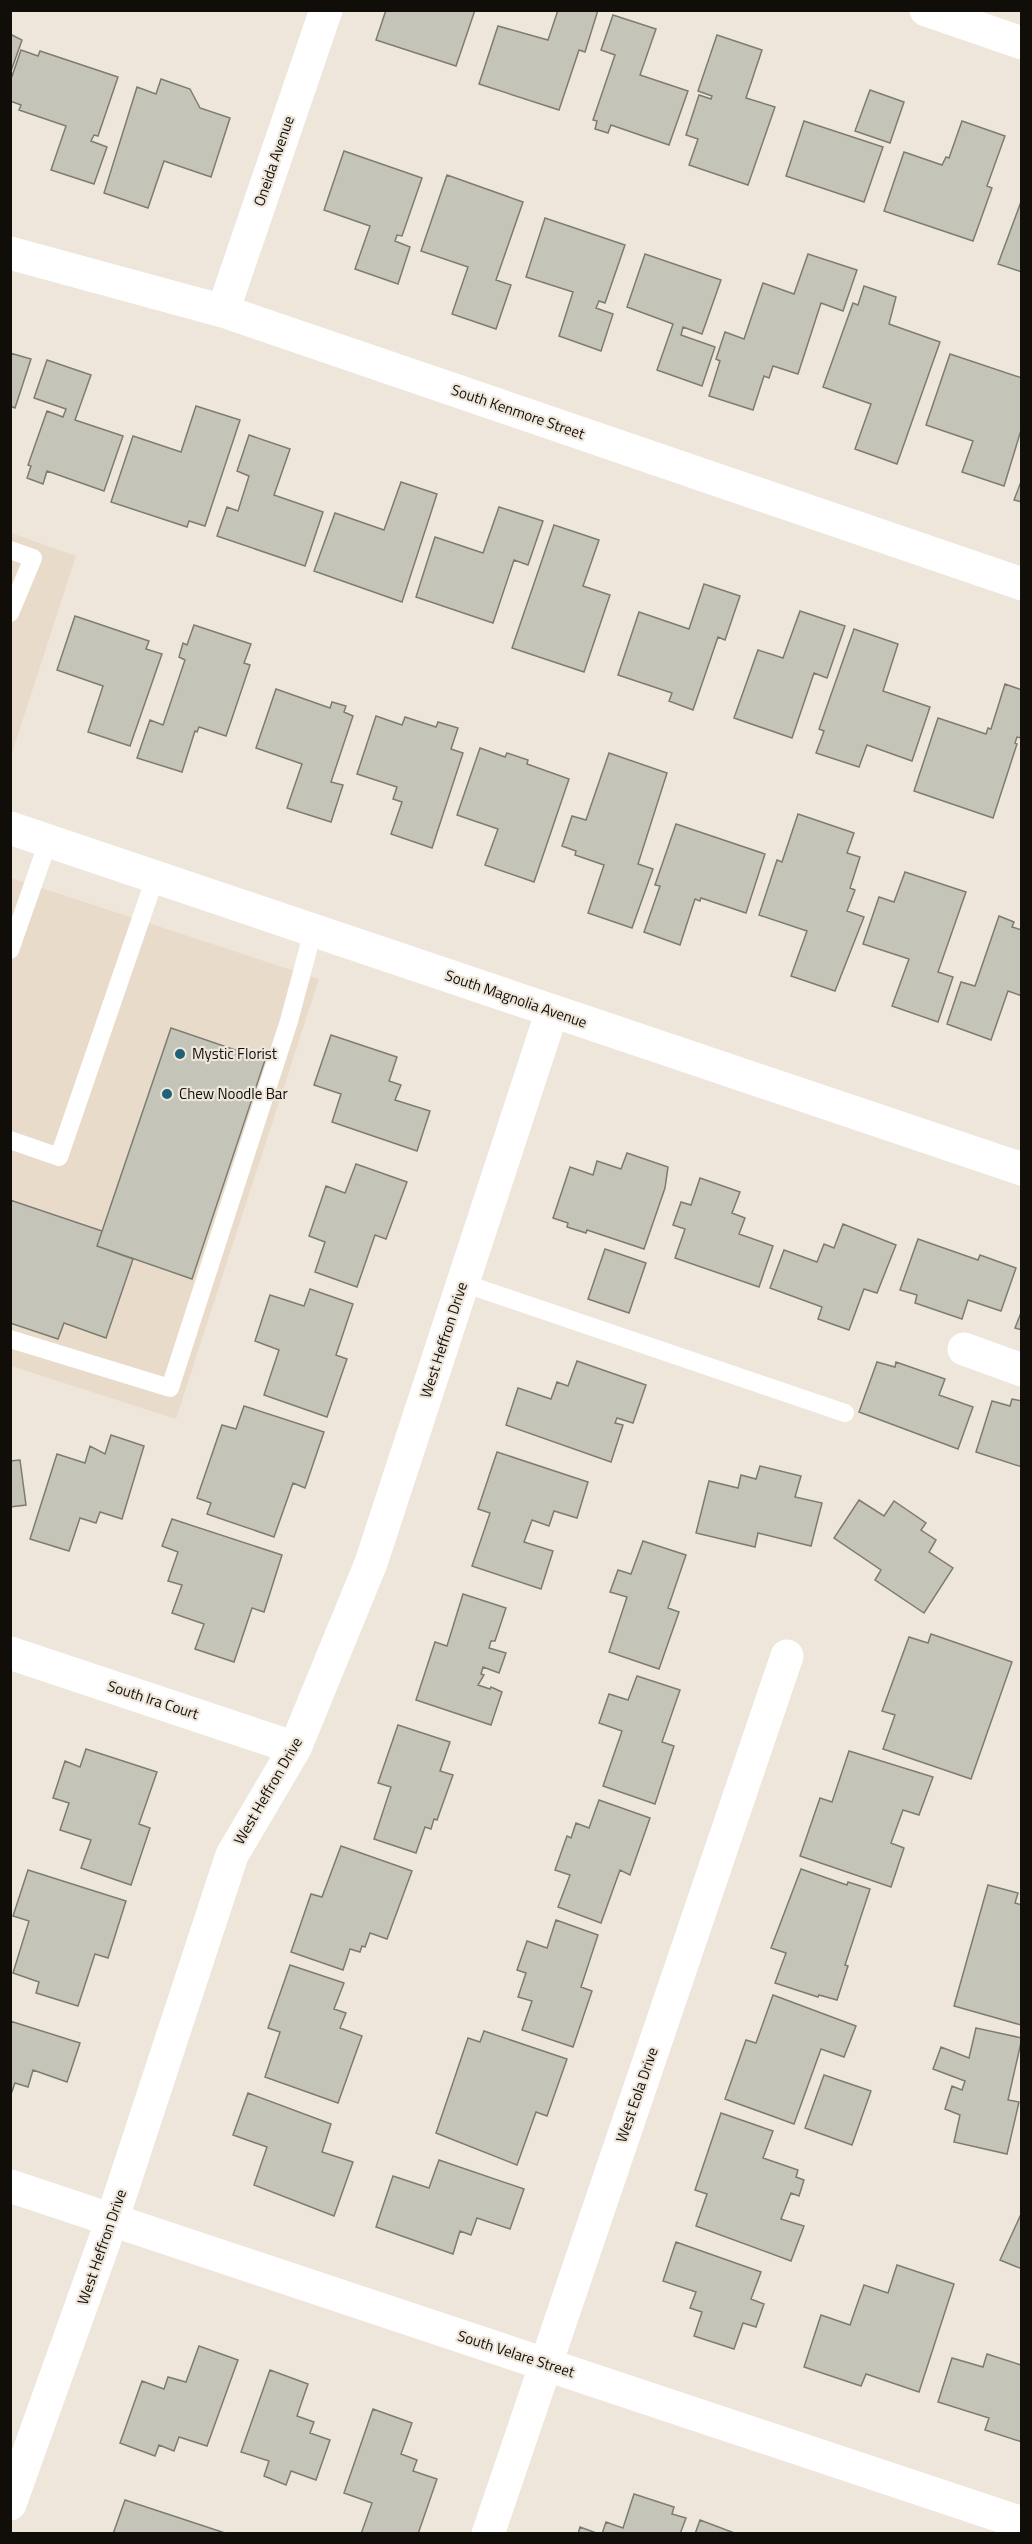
<svg xmlns="http://www.w3.org/2000/svg" width="1032" height="2544" font-family="'Titillium Web',sans-serif">
  <style>
    .built { fill: #e9dbca }
    .building { fill: #c5c4b8; stroke: #7e7c71; stroke-width: 1.5 }
    .lines { fill: none; stroke-linecap: round; stroke-linejoin: round }
    .lane { stroke: #fff; stroke-width: 18 }
    .street { stroke: #fff; stroke-width: 33 }
    .secondary { stroke: #fff; stroke-width: 33 }
    .poi-dot { fill: #1f6175; stroke: #efe6db; stroke-width: 2 }
    .labels { text-anchor: middle; stroke-width: 4.5; stroke-linejoin: round; paint-order: stroke }
    .street-label { font-size: 15px; fill: #110e0a; stroke: #efe6db }
    .poi-label { font-size: 15px; fill: #110e0a; stroke: #efe6db; text-anchor: start }
  </style>
  <rect width="100%" height="100%" fill="#efe6db"/>
  <path class="built" d="M11 533 76 556 11 756Z
    M11 878 319 979 176 1419 11 1366Z"/>
  <path class="building" d="M386 10H475L456 66 376 40Z
    M558 10H598L585 52 579 50 559 110 479 84 498 26 548 40Z
    M613 15 656 29 640 75 688 91 669 145 611 125 608 133 595 129 597 121 593 120 615 55 601 50Z
    M10 34 22 40 10 74Z
    M717 35 762 50 746 98 775 107 748 185 689 165 698 139 686 135 699 95 711 99 712 96 698 91Z
    M21 50 38 56 40 51 118 77 98 136 94 135 91 141 107 147 94 184 51 170 66 126 19 110 21 105 10 101V82Z
    M161 79 190 89 200 108 230 118 211 177 164 161 148 208 104 193 137 87 156 94Z
    M870 90 904 102 890 143 855 131Z
    M804 121 883 147 864 202 786 176Z
    M962 121 1005 136 987 186 992 188 973 241 884 211 904 152 942 165 946 157 949 158Z
    M344 151 422 178 402 236 397 235 395 241 410 247 398 284 355 269 370 226 324 210Z
    M447 175 523 202 496 280 511 285 496 329 452 314 468 267 421 251Z
    M1022 199V272L998 264Z
    M545 218 625 245 605 303 599 301 596 308 613 314 601 351 559 336 573 292 526 277Z
    M645 254 721 280 702 334 683 327 681 335 715 347 702 386 657 370 673 324 627 307Z
    M808 254 857 270 843 311 821 303 798 374 773 366 769 378 764 376 753 410 709 396 720 361 716 359 725 332 744 339 763 283 794 294Z
    M864 286 896 297 889 324 940 342 897 464 855 449 871 404 823 387 853 303 858 305Z
    M10 353 31 359 15 408 10 406Z
    M950 354 1022 378V427L1004 486 962 472 973 441 926 425Z
    M47 360 91 375 75 420 123 436 104 491 47 471 43 484 27 478 31 466 28 465 47 411 63 417 66 409 34 398Z
    M196 406 240 420 205 526 189 521 187 527 111 502 133 436 181 452Z
    M249 435 290 449 274 495 323 512 305 566 217 536 227 507 238 511 249 476 237 471Z
    M1022 479V502L1014 500Z
    M401 482 437 494 402 602 314 571 335 513 384 530Z
    M499 507 543 521 528 565 514 560 493 623 416 597 435 537 483 553Z
    M554 525 599 540 583 586 610 595 584 672 512 648Z
    M704 584 740 596 725 640 718 637 693 710 669 701 672 693 618 675 639 612 689 629Z
    M800 611 845 626 827 678 814 673 792 738 734 718 758 650 783 658Z
    M75 616 149 641 146 649 162 654 130 746 88 732 103 686 57 670Z
    M194 625 251 644 244 663 250 665 226 736 199 727 197 732 195 731 182 772 137 758 150 720 163 725 185 660 179 657 183 643 187 645Z
    M854 629 898 644 883 691 930 707 912 761 867 745 859 767 816 753 824 731 819 729Z
    M1005 684 1022 690V738L1017 737 1015 743 1017 744 993 818 914 791 938 718 986 734 988 728 991 729Z
    M276 689 330 708 332 702 346 706 344 712 353 716 331 782 343 785 331 822 287 808 302 764 256 748Z
    M376 716 402 725 405 717 436 727 438 722 458 728 451 749 463 753 432 848 391 834 402 802 393 799 397 787 357 774Z
    M480 748 505 757 507 753 528 760 527 764 569 779 534 882 485 865 498 829 457 815Z
    M609 753 667 773 638 864 653 869 632 928 588 913 604 865 575 855 576 851 562 846 572 816 586 820Z
    M798 814 854 833 847 853 860 857 850 888 855 890 847 911 864 917 835 991 791 976 807 931 759 915 777 860 782 862Z
    M676 824 765 854 746 913 701 898 700 901 695 899 680 945 644 932 660 886 655 885Z
    M905 872 966 892 938 972 953 977 938 1022 892 1006 909 959 863 944 879 897 894 902Z
    M999 916 1014 922 1012 927 1022 930V996L1008 991 991 1040 947 1024 961 982 975 986Z
    M171 1028 265 1060 192 1279 97 1246Z
    M331 1035 397 1057 389 1081 401 1085 395 1100 430 1111 417 1151 332 1122 341 1094 314 1085Z
    M627 1153 668 1167 665 1188 644 1249 587 1230 586 1233 567 1227 568 1223 553 1218 570 1167 593 1175 597 1161 621 1169Z
    M356 1164 407 1182 386 1239 375 1235 357 1287 315 1272 325 1242 309 1236 326 1186 345 1193Z
    M700 1178 740 1192 732 1213 745 1218 739 1234 773 1246 759 1287 675 1258 685 1229 673 1225 681 1202 691 1205Z
    M10 1200 102 1231 97 1246 133 1259 106 1338 64 1323 58 1339 10 1323Z
    M843 1224 896 1245 877 1293 864 1289 849 1330 818 1319 822 1307 770 1288 784 1250 817 1262 824 1244 834 1248Z
    M918 1239 978 1260 980 1255 1016 1268 1001 1311 968 1300 962 1319 915 1303 917 1295 900 1290Z
    M605 1249 646 1263 629 1313 588 1299Z
    M310 1289 353 1304 336 1355 347 1359 327 1417 264 1395 279 1350 255 1341 270 1295 304 1306Z
    M1022 1310V1330L1015 1328Z
    M577 1361 646 1385 633 1423 617 1418 615 1423 623 1425 611 1462 506 1425 518 1388 551 1399 557 1382 568 1386Z
    M877 1362 895 1367 896 1362 945 1379 939 1395 973 1407 958 1449 859 1412Z
    M1012 1399 1022 1401V1467L976 1452 992 1401 1010 1406Z
    M244 1406 324 1432 305 1488 293 1483 274 1537 207 1514 211 1503 197 1498 222 1425 236 1429Z
    M111 1435 144 1446 122 1519 100 1512 96 1523 80 1518 69 1551 30 1539 57 1454 85 1463 90 1446 105 1454Z
    M497 1452 588 1482 577 1518 554 1511 549 1526 532 1520 524 1542 553 1551 541 1589 472 1566 490 1513 478 1509Z
    M20 1460 26 1505 10 1507V1461Z
    M760 1466 801 1476 795 1497 822 1503 811 1546 758 1533 755 1547 696 1533 709 1481 738 1488 741 1475 756 1479Z
    M859 1500 884 1516 894 1501 926 1523 921 1530 936 1540 929 1552 953 1568 924 1613 875 1580 881 1570 834 1538Z
    M172 1519 282 1555 264 1612 252 1608 234 1662 195 1649 204 1624 172 1613 182 1585 168 1581 178 1552 162 1546Z
    M643 1541 686 1555 668 1608 679 1612 659 1669 609 1652 627 1597 610 1592 618 1570 631 1574Z
    M463 1594 506 1608 495 1641H491L489 1648 506 1653 499 1673 483 1667 481 1674 484 1675 478 1685 490 1689 491 1687 502 1692 491 1725 416 1700 435 1642 447 1646Z
    M931 1634 1012 1662 971 1779 883 1749 895 1715 882 1711 909 1637 928 1643Z
    M637 1676 680 1690 662 1742 674 1746 655 1804 603 1786 622 1731 599 1723 609 1694 628 1700Z
    M398 1725 450 1742 440 1771 453 1775 437 1820 434 1819 431 1829 425 1827 416 1853 374 1839 391 1787 378 1783Z
    M86 1749 157 1772 139 1824 150 1828 131 1885 81 1868 91 1840 60 1830 69 1803 53 1798 65 1761 80 1767Z
    M849 1751 933 1777 919 1815 903 1810 891 1843 904 1848 891 1887 800 1856 820 1798 832 1802Z
    M599 1800 650 1818 630 1875 620 1870 601 1923 558 1907 570 1875 555 1870 567 1836 571 1838 576 1823 589 1828Z
    M341 1846 412 1871 387 1939 370 1933 365 1947 362 1946 360 1952 350 1949 343 1970 291 1952 311 1894 322 1897Z
    M801 1869 847 1885 848 1882 870 1889 845 1965 848 1966 837 2000 819 1995 818 1997 775 1983 786 1953 771 1948Z
    M28 1870 126 1901 108 1958 95 1954 78 2006 36 1993 39 1982 13 1973 29 1921 13 1916Z
    M988 1885 1018 1893 1015 1903 1022 1905 1021 2025 954 2006Z
    M556 1920 598 1935 581 1987 592 1991 573 2047 522 2030 532 2001 518 1997 526 1973 517 1970 527 1941 547 1948Z
    M290 1965 344 1983 334 2009 346 2013 340 2028 362 2036 338 2103 265 2077 280 2032 268 2028Z
    M773 1995 856 2026 844 2057 821 2049 794 2124 725 2099 746 2040 756 2043Z
    M10 2021 80 2043 67 2082 33 2070 28 2087 15 2083 10 2097Z
    M976 2028 1022 2038 1008 2100 1019 2102 1007 2154 954 2142 960 2115 945 2109 952 2086 962 2090 965 2081 933 2069 941 2047 969 2058Z
    M484 2031 567 2059 547 2116 536 2112 517 2165 436 2133 468 2038 480 2042Z
    M824 2075 871 2091 852 2145 805 2128Z
    M248 2093 331 2124 322 2152 353 2162 334 2216 254 2185 267 2147 233 2135Z
    M721 2113 773 2131 763 2158 798 2170 796 2177 804 2180 799 2196 791 2193 781 2219 804 2226 791 2261 696 2226 707 2194 695 2190Z
    M439 2160 524 2189 510 2229 477 2218 471 2235 460 2231 453 2254 376 2227 393 2176 429 2188Z
    M1022 2212V2269L1000 2260Z
    M676 2242 761 2272 751 2299 764 2304 756 2327 743 2323 734 2349 694 2336 702 2312 690 2308 696 2292 663 2281Z
    M897 2265 954 2284 919 2392 866 2374 861 2386 804 2367 821 2315 850 2325 864 2285 888 2293Z
    M199 2346 238 2360 207 2446 179 2437 174 2451 159 2445 155 2456 120 2443 142 2381 164 2389 168 2377 186 2382Z
    M987 2354 1021 2365 1022 2442 985 2430 989 2418 938 2402 952 2358 983 2367Z
    M270 2370 308 2384 297 2416 314 2422 310 2433 330 2440 316 2480 291 2471 286 2485 264 2476 269 2461 241 2452Z
    M373 2409 412 2423 401 2454 417 2460 413 2471 437 2479 418 2534H361L372 2503 344 2493Z
    M634 2494 674 2507 672 2514 686 2518 680 2534H602L606 2522 623 2528Z
    M125 2500 225 2533 113 2534Z
    M700 2520 737 2534H695Z
    M580 2527 599 2534H578Z"/>
  <g class="lines">
    <path class="lane" d="M10 550 33 558 10 613
      M10 950 48 842
      M10 1140 59 1157 155 878
      M463 1283 845 1413
      M10 1339 170 1388 289 1021 313 931"/>
    <path class="street" d="M926 10 1022 43
      M10 253 223 311 1022 584
      M223 311 326 10
      M964 1349 1022 1370
      M10 1653 295 1748
      M10 2186 1022 2523
      M10 2504 112 2220 232 1855 295 1748 371 1563 552 1011
      M488 2534 787 1656"/>
    <path class="secondary" d="M10 828 1022 1169"/>
  </g>
  <g class="poi-dot">
    <circle cx="180" cy="1054" r="6"/>
    <circle cx="167" cy="1094" r="6"/>
  </g>
  <g class="labels">
    <g class="street-label">
      <text transform="translate(274 161) rotate(-71)" y="5">Oneida Avenue</text>
      <text transform="translate(518 412) rotate(19)" y="5">South Kenmore Street</text>
      <text transform="translate(516 999) rotate(19)" y="5">South Magnolia Avenue</text>
      <text transform="translate(444 1340) rotate(-72)" y="5">West Heffron Drive</text>
      <text transform="translate(153 1700) rotate(18)" y="5">South Ira Court</text>
      <text transform="translate(268 1791) rotate(-60)" y="5">West Heffron Drive</text>
      <text transform="translate(637 2095) rotate(-71)" y="5">West Eola Drive</text>
      <text transform="translate(102 2247) rotate(-71)" y="5">West Heffron Drive</text>
      <text transform="translate(516 2354) rotate(18)" y="5">South Velare Street</text>
    </g>
    <g class="poi-label">
      <text x="192" y="1059">Mystic Florist</text>
      <text x="179" y="1099">Chew Noodle Bar</text>
    </g>
  </g>
  <rect width="1032" height="2544" fill="none" stroke="#110e0a" stroke-width="24"/>
</svg>
